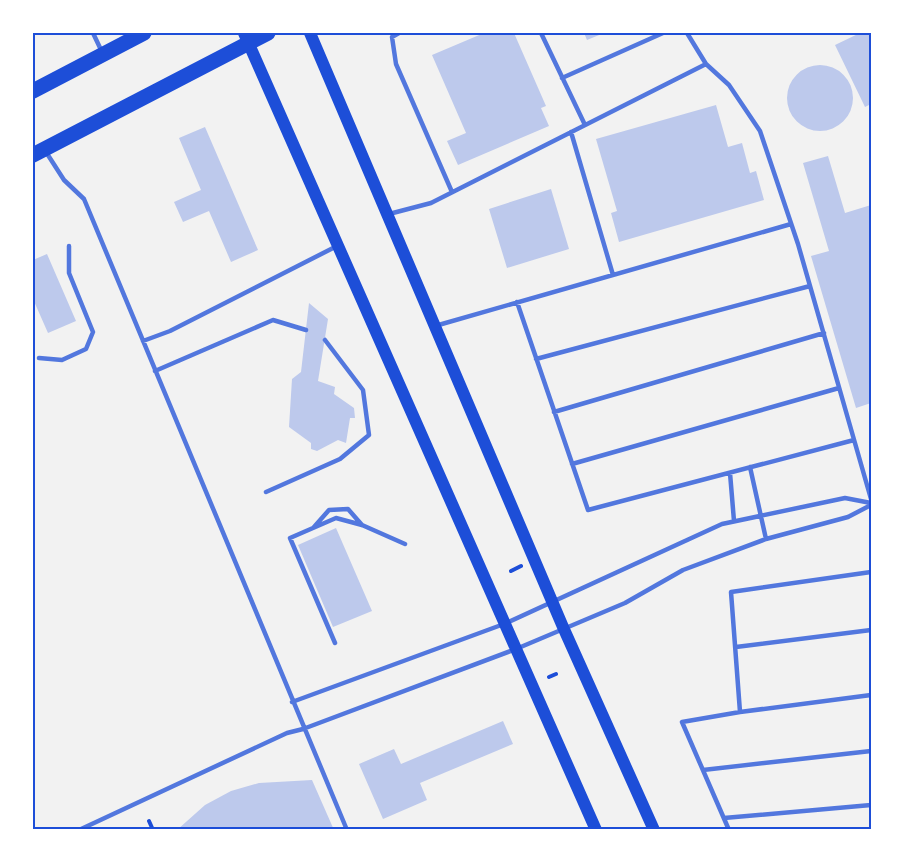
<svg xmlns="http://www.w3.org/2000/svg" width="904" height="863" font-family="Manrope,sans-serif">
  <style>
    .building { fill: #bdc9ec }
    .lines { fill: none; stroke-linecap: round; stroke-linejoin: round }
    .path { stroke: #1d4ed8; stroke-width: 4 }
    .service { stroke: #5277de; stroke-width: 4.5 }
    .secondary { stroke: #1d4ed8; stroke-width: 12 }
    .primary { stroke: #1d4ed8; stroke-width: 15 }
    .neatline { fill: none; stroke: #1d4ed8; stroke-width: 2 }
  </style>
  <rect width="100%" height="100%" fill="#f2f2f2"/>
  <path class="building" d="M484 33H514L546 106 541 108 549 126 458 165 447 141 466 133 432 55Z
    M584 33H604L587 40Z
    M860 33H871V104L865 107 835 45Z
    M787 98a33 33 0 1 1 66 0a33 33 0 1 1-66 0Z
    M716 105 728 147 742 143 750 173 756 171 764 200 619 242 611 213 617 211 596 139Z
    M205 127 258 250 231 262 209 211 183 222 174 202 201 190 179 138Z
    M828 156 845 213 871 205V403L856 408 811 256 829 251 803 163Z
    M551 189 569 249 507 268 489 209Z
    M47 254 76 321 48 333 33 299V260Z
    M309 303 328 319 318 381 335 387 334 394 354 408 355 418H350L346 443 338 440 317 451 311 449V443L289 427 292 379 301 372Z
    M336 528 372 611 333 627 298 545Z
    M503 721 513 744 420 783 427 800 383 819 359 764 394 749 401 764Z
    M312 780 334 830H177L205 805 231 791 259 783Z"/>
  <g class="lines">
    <path class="path" d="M511 571 521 566
      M549 677 556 674
      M149 821 153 830"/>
    <path class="service" d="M93 33 102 52
      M399 33 392 37 396 64 452 192
      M541 33 585 125
      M687 33 706 64 729 85 760 131 798 244 871 499
      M562 78 663 33
      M571 132 613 275
      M46 152 64 180 84 199 347 830
      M389 214 431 203 706 64
      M517 302 588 510 854 440
      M435 326 791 224
      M143 341 170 331 337 246
      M39 358 62 360 86 349 93 332 69 273V246
      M536 359 810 286
      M155 371 273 320 306 330
      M554 412 824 333
      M572 464 839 388
      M750 467 766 539
      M730 473 734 521
      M266 492 340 459 369 435 363 390 325 340
      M314 527 329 510 348 509 362 525
      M335 643 290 538 336 518 362 525 405 544
      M736 647 871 630
      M292 702 504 624 722 524 845 498 871 503
      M740 712 871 695
      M703 770 871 751
      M724 818 871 805
      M79 830 287 733 303 729 516 649 625 603 683 570 766 539 848 517 871 505
      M729 830 682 722 740 712 731 592 871 572"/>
    <path class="secondary" d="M244 33 596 830
      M310 33 563 627 654 830"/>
    <path class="primary" d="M33 91 144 33
      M33 155 268 33"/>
  </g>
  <rect width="904" height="863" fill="none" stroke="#ffffff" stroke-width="69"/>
  <rect x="34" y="34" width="836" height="794" class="neatline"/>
</svg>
